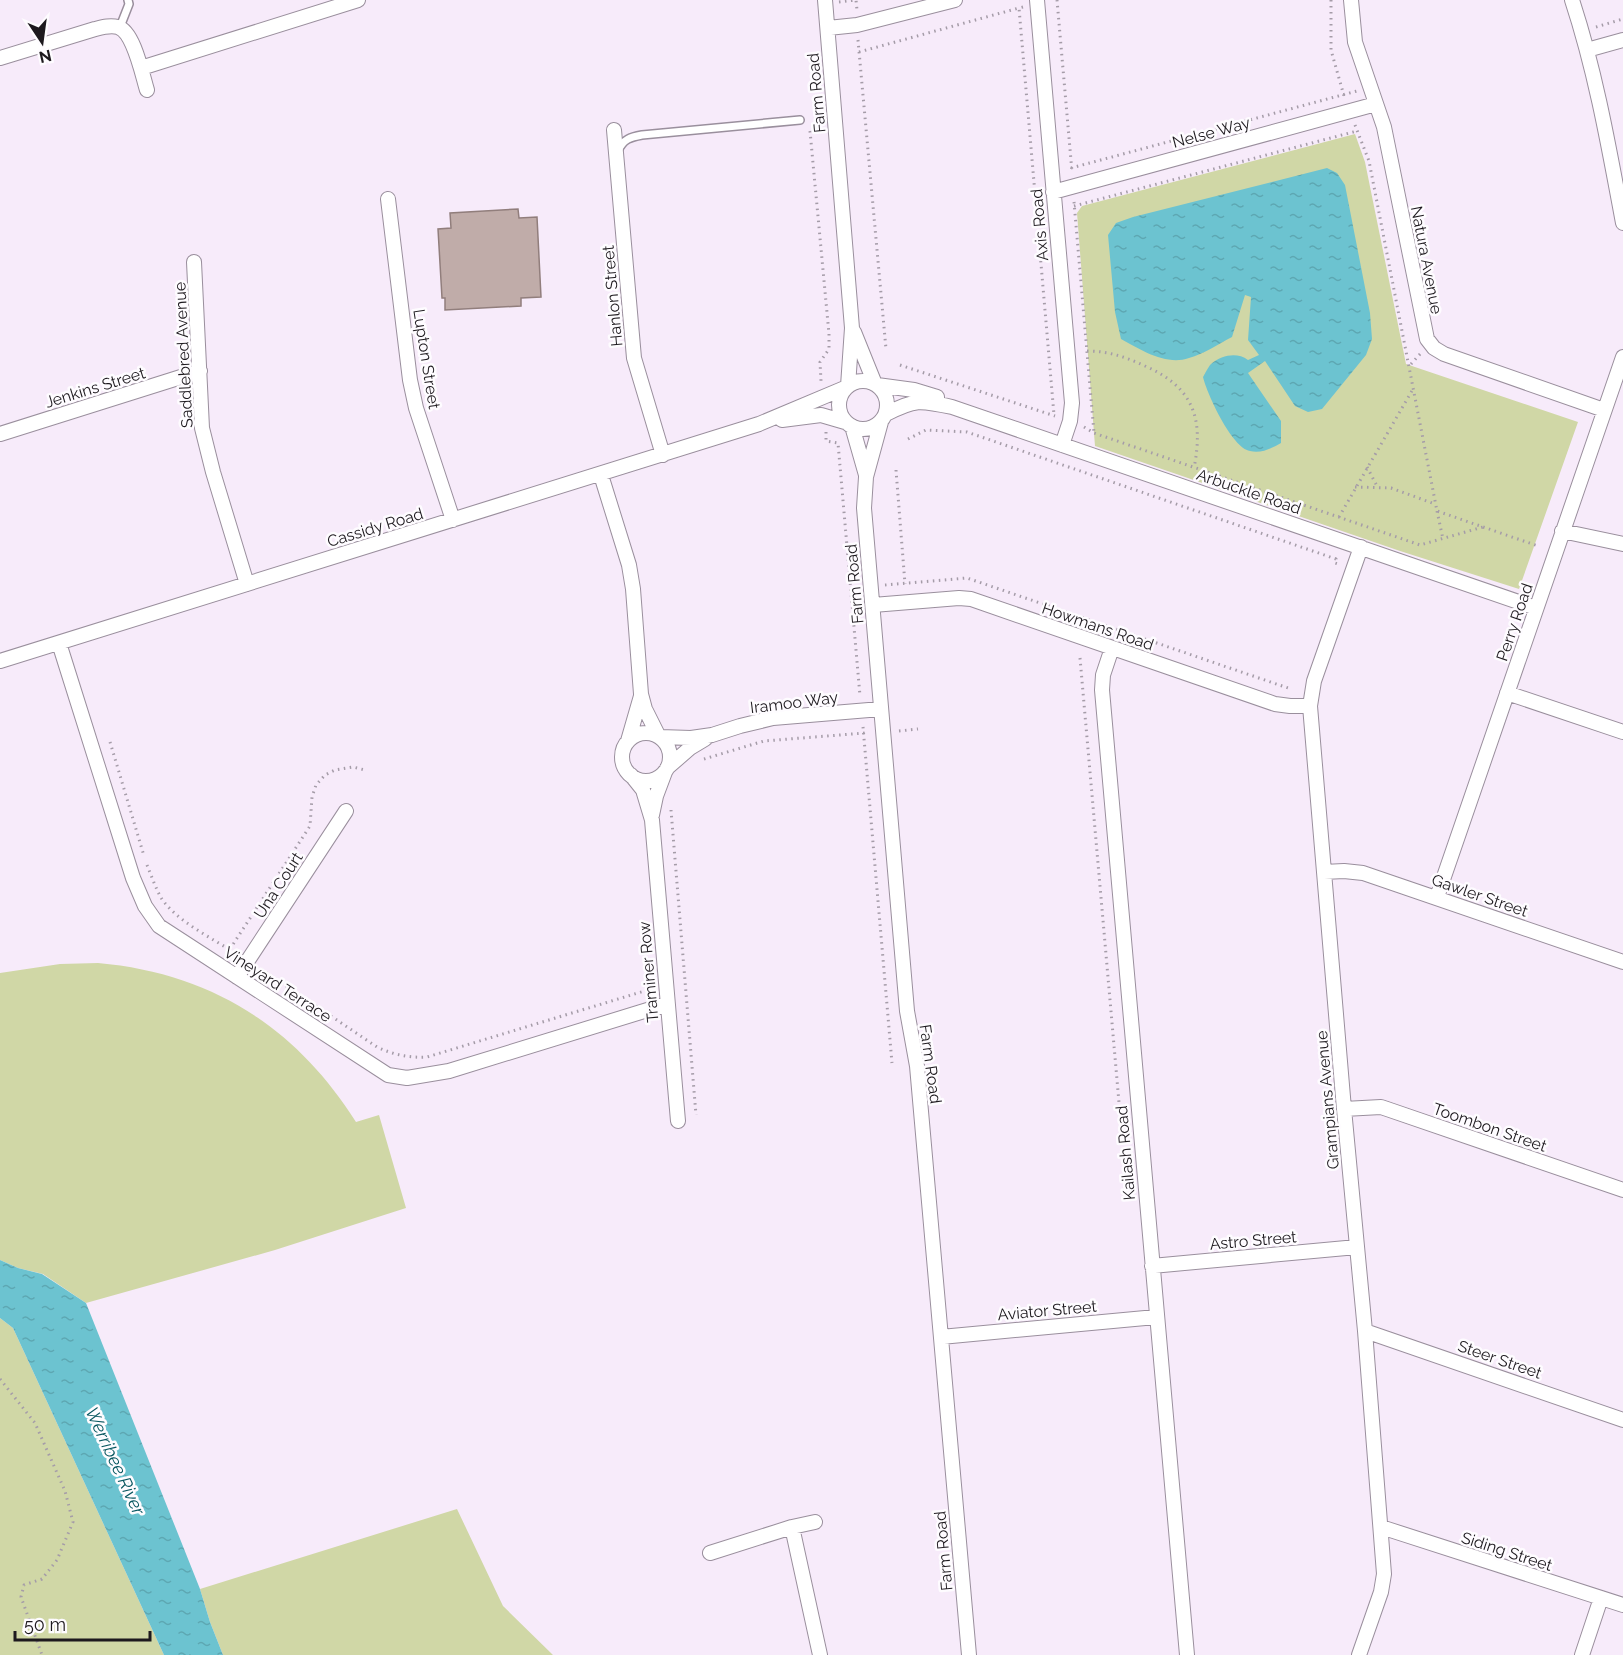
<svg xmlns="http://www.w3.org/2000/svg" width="1623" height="1655" font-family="Raleway,sans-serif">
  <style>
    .green { fill: #d0d7a6 }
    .water { fill: url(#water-ripples) }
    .building { fill: #c0aca9; stroke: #917e7c; stroke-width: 1.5 }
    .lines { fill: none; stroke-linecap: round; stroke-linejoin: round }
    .service-casing { stroke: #9a8f9d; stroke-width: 10 }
    .minor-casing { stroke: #9a8f9d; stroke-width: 16 }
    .path { stroke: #a59ca8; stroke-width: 3; stroke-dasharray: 1.5 4.5; stroke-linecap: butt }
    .service { stroke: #fff; stroke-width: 7 }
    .minor { stroke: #fff; stroke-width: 14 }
    .labels { text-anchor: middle; stroke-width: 5; stroke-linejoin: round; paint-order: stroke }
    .street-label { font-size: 16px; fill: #1d191e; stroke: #fefcff }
    .water-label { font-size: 18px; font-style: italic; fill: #085760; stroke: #fefcff }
  </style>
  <defs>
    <pattern id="water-ripples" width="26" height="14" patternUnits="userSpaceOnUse" patternTransform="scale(1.5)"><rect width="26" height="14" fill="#6cc3d0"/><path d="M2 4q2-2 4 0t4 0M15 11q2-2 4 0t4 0" fill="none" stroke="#5da7b2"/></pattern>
  </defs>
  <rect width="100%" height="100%" fill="#f7ebfa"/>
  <path class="green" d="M1355 134 1365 162 1406 364 1578 422 1519 589 1400 551 1095 446 1077 213 1082 206Z
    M98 963C211 973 296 1027 356 1122L379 1115 406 1208 275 1250 86 1303 43 1274 18 1268 0 1260V973L60 964Z
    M0 1318 13 1328 164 1655H0Z
    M457 1509 503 1606 553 1655H223L210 1622 200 1589Z"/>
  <path class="water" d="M1327 168 1337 173 1345 185 1370 313 1372 339 1366 355 1322 409 1308 412 1295 406 1265 361 1248 373 1281 421V443C1272 448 1261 454 1250 451 1232 448 1207 394 1203 377 1205 374 1208 367 1211 364 1222 355 1237 352 1248 360L1259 355 1248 340 1251 297 1245 295 1232 337C1218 344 1204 354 1189 358 1166 366 1141 350 1121 339L1115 312 1108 235 1116 223 1133 217Z
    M0 1260 18 1268 42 1274 86 1303 200 1589 210 1622 223 1655H164L13 1328 0 1318Z"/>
  <path class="building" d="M518 209 519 218 537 217 541 297 521 298V306L445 310V298H442L438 229 451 228 450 213Z"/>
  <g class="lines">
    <g class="service-casing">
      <path id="service" d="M120 27 129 4 128 0
        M618 151C623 139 631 137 642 135L800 120"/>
    </g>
    <g class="minor-casing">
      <path id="minor" d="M825 0 852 328 848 386
        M1037 0 1072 403 1070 421 1062 445
        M1351 0 1355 42 1384 127 1427 339 1434 348 1444 354 1604 410
        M1572 0C1596 73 1609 148 1623 223
        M828 28 857 25 955 0
        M1587 50 1623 40
        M0 58 95 29C103 27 110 25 118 27 134 32 142 74 147 90
        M141 68 358 0
        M614 130 634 358 663 455
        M1053 192 1376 104
        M388 199 410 380 416 408 453 520
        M194 262 202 428 213 472 247 584
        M854 332 875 384
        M839 405a24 24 0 1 1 48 0a24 24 0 1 1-48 0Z
        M877 385 914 390 937 397
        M886 414C915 399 920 400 952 407L1536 608
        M782 420 821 415 845 422
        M881 422 866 477 864 508 907 1011 917 1066 969 1655
        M852 426 866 475
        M0 434 200 371
        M601 475 629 565 633 589 641 694 645 709 659 737
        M1562 531 1623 544
        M873 605 959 598 971 599 1275 704 1290 706H1310
        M59 643 133 878 145 906 159 926 388 1075 407 1078 449 1071 667 1004
        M1112 648 1103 675 1102 690 1187 1655
        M0 661 759 424 847 387
        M1507 693 1623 732
        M622 757a24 24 0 1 1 48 0a24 24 0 1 1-48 0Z
        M660 737 691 738 712 735 740 726 773 718 881 709
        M628 741 641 696
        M667 768 690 748 705 739
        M631 775 643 790 652 820 678 1121
        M652 815 656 796 665 772
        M1324 872 1344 871 1363 873 1623 962
        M1437 897 1623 357
        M237 977 346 811
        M1344 1109 1381 1107 1387 1109 1623 1190
        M1152 1266 1357 1247
        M1365 1331 1623 1420
        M941 1337 1156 1317
        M792 1527 820 1655
        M1381 1527 1623 1605
        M710 1553 792 1527 815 1522
        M1359 1655 1381 1592 1384 1574 1365 1331 1344 1109 1310 706 1314 681 1361 547
        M1582 1655 1601 1598"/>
    </g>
    <path class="path" d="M1057 0 1072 172
      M1331 0V50L1344 96
      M839 2 856 0 857 10
      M1023 7 1019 8 1054 415
      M1596 27 1623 19
      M858 40 886 349
      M859 52 1019 8
      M1355 125 1369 161 1437 511 1538 546
      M810 131 829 334V349L820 362 821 381
      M1071 168 1357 91
      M1074 202 1094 433
      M1074 206 1357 131
      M1087 351C1108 351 1126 357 1145 366 1193 387 1204 418 1194 468
      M1411 364 1421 353
      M900 365 1055 416
      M1084 427 1094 433 1420 545 1483 527
      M826 432V441L838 443 860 696
      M908 439 926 430 967 432 1336 559 1335 563 1338 564
      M1367 467 1377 486
      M896 470 905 584
      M1355 487 1391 488 1435 504
      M1437 511 1443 539
      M1339 517 1413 389
      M885 585 967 578 1291 689
      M1080 658 1125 1171
      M863 727 892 1063
      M899 731 918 729
      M110 742 144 856
      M704 759 764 741 865 733
      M671 810 696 1115
      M147 865C151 875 155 886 160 896 174 920 212 938 235 953
      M230 949 310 826 312 797 316 785 325 775 335 770 353 767 365 770
      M261 969 377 1047C394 1055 409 1058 427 1057L651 989
      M0 1379 35 1423 65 1491 73 1522 57 1560 42 1579 24 1585 21 1597 42 1655"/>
    <use href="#service" class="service"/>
    <use href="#minor" class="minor"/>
  </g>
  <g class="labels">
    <g class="street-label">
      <text transform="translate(816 93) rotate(-95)" y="6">Farm Road</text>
      <text transform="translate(1211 132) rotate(-15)" y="6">Nelse Way</text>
      <text transform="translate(1039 225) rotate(-95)" y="6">Axis Road</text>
      <text transform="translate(1427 260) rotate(79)" y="6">Natura Avenue</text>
      <text transform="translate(612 296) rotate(-95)" y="6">Hanlon Street</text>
      <text transform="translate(183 355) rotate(-93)" y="6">Saddlebred Avenue</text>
      <text transform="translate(427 359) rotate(81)" y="6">Lupton Street</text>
      <text transform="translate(95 387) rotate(-17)" y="6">Jenkins Street</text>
      <text transform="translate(1249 491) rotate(19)" y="6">Arbuckle Road</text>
      <text transform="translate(375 527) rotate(-17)" y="6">Cassidy Road</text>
      <text transform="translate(854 584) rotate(-95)" y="6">Farm Road</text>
      <text transform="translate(1514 622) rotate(-71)" y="6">Perry Road</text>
      <text transform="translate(1098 626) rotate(19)" y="6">Howmans Road</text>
      <text transform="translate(794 702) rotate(-7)" y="6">Iramoo Way</text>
      <text transform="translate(278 885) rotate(-57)" y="6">Una Court</text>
      <text transform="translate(1480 895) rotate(19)" y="6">Gawler Street</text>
      <text transform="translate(648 972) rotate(-95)" y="6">Traminer Row</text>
      <text transform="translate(278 984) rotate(33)" y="6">Vineyard Terrace</text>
      <text transform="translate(931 1064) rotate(82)" y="6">Farm Road</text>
      <text transform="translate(1327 1100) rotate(-95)" y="6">Grampians Avenue</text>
      <text transform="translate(1490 1127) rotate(19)" y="6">Toombon Street</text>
      <text transform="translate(1125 1153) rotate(-95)" y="6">Kailash Road</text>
      <text transform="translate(1253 1240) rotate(-5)" y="6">Astro Street</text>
      <text transform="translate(1047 1310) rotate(-5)" y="6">Aviator Street</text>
      <text transform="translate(1500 1359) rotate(19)" y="6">Steer Street</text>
      <text transform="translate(943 1551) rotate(-95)" y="6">Farm Road</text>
      <text transform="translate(1507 1551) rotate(18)" y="6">Siding Street</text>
    </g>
    <g class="water-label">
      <text transform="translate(115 1461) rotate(65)" y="6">Werribee River</text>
    </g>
  </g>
  <g transform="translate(42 42) rotate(167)" stroke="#fefcff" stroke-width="4.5" paint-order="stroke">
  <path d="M0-4.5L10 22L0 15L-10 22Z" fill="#1d191e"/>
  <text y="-9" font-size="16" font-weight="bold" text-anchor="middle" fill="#1d191e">N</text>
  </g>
  <path d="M15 1631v9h135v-9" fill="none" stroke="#1d191e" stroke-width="3"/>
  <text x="24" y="1631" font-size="18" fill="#1d191e" stroke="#fefcff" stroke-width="4.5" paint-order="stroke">50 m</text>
</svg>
